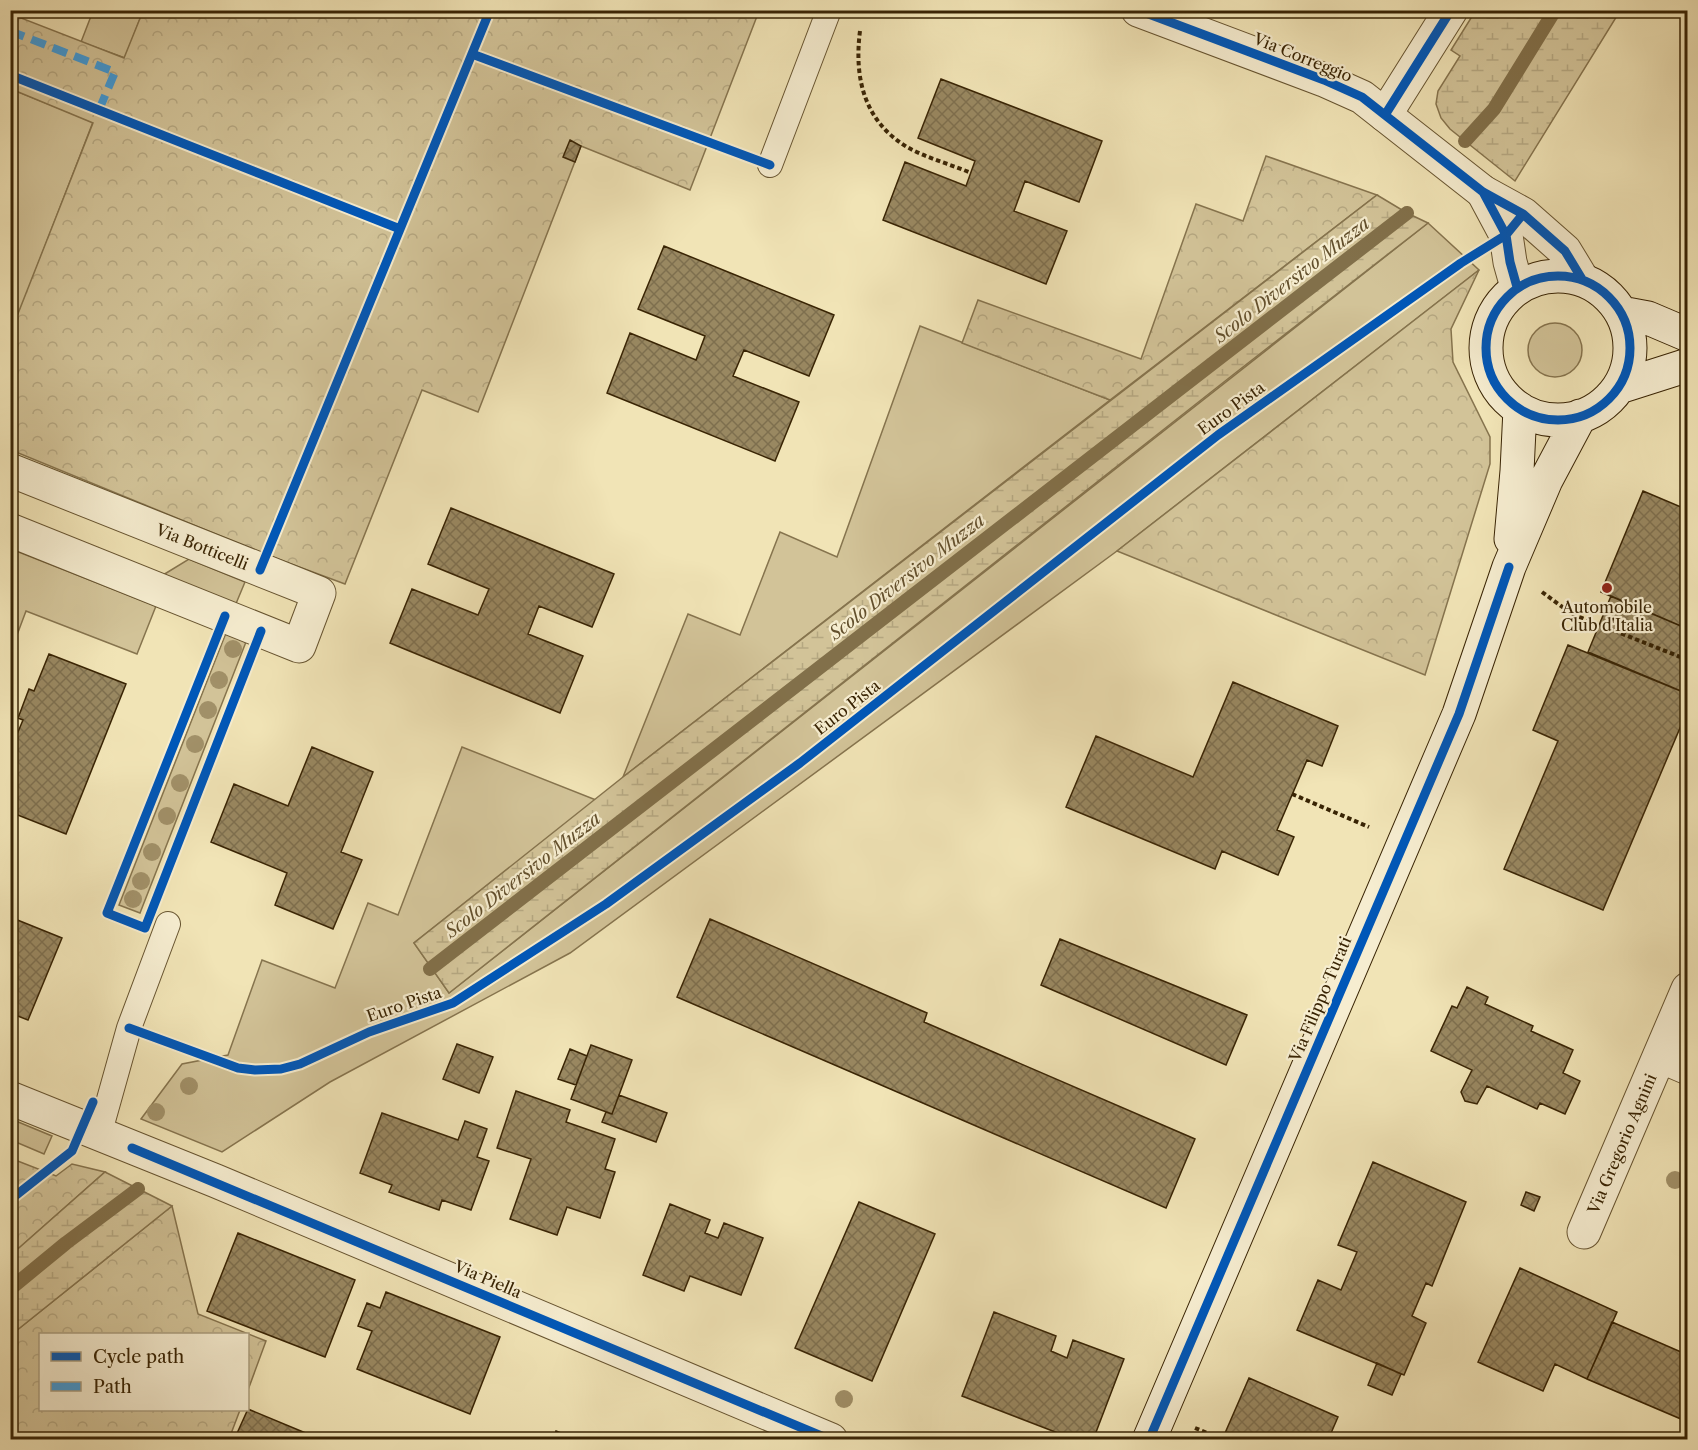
<svg xmlns="http://www.w3.org/2000/svg" width="1698" height="1450" font-family="'Libre Caslon Text',serif">
  <style>
    .green { fill: #d2c398; stroke: #86744e; stroke-width: 1.5 }
    .forest { fill: url(#forest-crowns); stroke: #86744e; stroke-width: 1.5 }
    .wetland { fill: url(#wetland-marsh); stroke: #86744e; stroke-width: 1.5 }
    .lines { fill: none; stroke-linecap: round; stroke-linejoin: round }
    .stream { stroke: #82704a; stroke-width: 14 }
    .building { fill: url(#building-cross-hatch); stroke: #392404; stroke-width: 1.5 }
    .service-casing { stroke: #675430; stroke-width: 26 }
    .minor-casing { stroke: #675430; stroke-width: 35 }
    .secondary-casing { stroke: #392404; stroke-width: 35 }
    .path { stroke: #392404; stroke-width: 4; stroke-dasharray: 4.5 3; stroke-linecap: butt }
    .service { stroke: #f6edd0; stroke-width: 24 }
    .minor { stroke: #f6edd0; stroke-width: 33 }
    .secondary { stroke: #f6edd0; stroke-width: 33 }
    .quiet { stroke: #3e9cdd; stroke-width: 8; stroke-dasharray: 15 8; stroke-linecap: butt }
    .cycleway-casing { stroke: #f6edd0; stroke-width: 13 }
    .cycleway { stroke: #0057b8; stroke-width: 9 }
    .tree { fill: #a19068 }
    .poi-dot { fill: #8f2418; stroke: #f6edd0; stroke-width: 2 }
    .labels { text-anchor: middle; stroke-width: 4.5; stroke-linejoin: round; paint-order: stroke }
    .street-label { font-size: 16px; fill: #392404; stroke: #f6edd0 }
    .poi-label { font-size: 16px; fill: #392404; stroke: #f6edd0 }
    .water-label { font-size: 18px; font-style: italic; fill: #63502d; stroke: #f6edd0 }
  </style>
  <defs>
    <pattern id="forest-crowns" width="20" height="18" patternUnits="userSpaceOnUse" patternTransform="scale(1.5)"><rect width="20" height="18" fill="#d2c398"/><path d="M2 6a3 3 0 1 1 6 0M12 15a3 3 0 1 1 6 0" fill="none" stroke="#b5a781"/></pattern>
    <pattern id="wetland-marsh" width="20" height="14" patternUnits="userSpaceOnUse" patternTransform="scale(1.5)"><rect width="20" height="14" fill="#d2c398"/><path d="M1 5h8M5 5V1M11 12h8M15 12V8" fill="none" stroke="#b5a781"/></pattern>
    <pattern id="building-cross-hatch" width="8" height="8" patternUnits="userSpaceOnUse" patternTransform="scale(1.5)"><rect width="8" height="8" fill="#998861"/><path d="M0 0l8 8M0 8l8-8" fill="none" stroke="#7e6f4e"/></pattern>
  </defs>
  <rect width="100%" height="100%" fill="#f1e4b6"/>
  <filter id="stains"><feTurbulence type="fractalNoise" baseFrequency=".00333" numOctaves="4"/><feColorMatrix values="0 0 0 0 .2 0 0 0 0 .09 0 0 0 0 .02 0 0 0 .5 -.17"/></filter>
  <radialGradient id="worn" r=".72"><stop offset=".6" stop-color="#630" stop-opacity="0"/><stop offset="1" stop-color="#630" stop-opacity=".3"/></radialGradient>
  <path class="green" d="M93 11H143L125 58 81 42Z
    M11 89 93 122 11 334Z
    M1428 223 1479 270 1117 551 570 953 330 1082 222 1152 141 1119 182 1064 228 1055 262 960 335 988 368 903 398 915 462 747 596 800 414 943 449 993Z
    M1528 350a27 27 0 1 1 54 0a27 27 0 1 1-54 0Z
    M920 326 1110 400 623 777 688 614 740 635 780 532 837 557Z
    M11 549 156 606 137 654 26 611 11 651Z
    M189 559 245 582 235 606 163 575Z
    M226 633 246 642 140 913 119 905Z
    M11 1119 52 1136 44 1154 11 1140Z"/>
  <path class="forest" d="M143 11H759L690 190 581 146 478 412 422 390 345 584 267 555 11 450 10 334 93 123 11 89V14L124 58Z
    M1266 156 1377 195 1110 400 962 343 978 300 1141 359 1196 204 1243 221Z
    M1479 270 1451 329 1453 362 1490 437V464L1425 675 1117 551Z
    M10 1158 56 1176 72 1164 105 1172 11 1255Z
    M172 1206 198 1314 266 1341 248 1390V1334H40V1410H240L229 1439 11 1440V1335Z"/>
  <path class="wetland" d="M1476 10 1620 11 1515 181 1450 129 1441 118 1436 104 1438 91 1460 56 1451 50Z
    M1377 195 1407 213 1428 223 1234 374 449 993 414 943 623 777Z
    M105 1172 172 1206 11 1335V1255Z"/>
  <g class="lines">
    <path class="stream" d="M1465 141 1494 109 1555 10
      M430 969 1407 213
      M10 1289 66 1243 138 1189"/>
  </g>
  <path class="building" d="M941 79 1102 141 1079 202 1025 181 1014 211 1067 231 1046 284 883 220 905 162 966 186 975 161 918 138Z
    M570 140 581 146 575 162 563 157Z
    M664 246 834 315 809 376 744 350 733 376 799 402 775 461 607 393 630 333 696 360 705 336 638 309Z
    M1643 491 1688 510V629L1601 592Z
    M451 508 614 574 592 627 539 606 528 634 583 656 560 713 390 643 412 589 478 615 489 589 428 564Z
    M1611 596 1688 629V694L1588 652Z
    M1568 645 1688 694V709L1603 910 1504 869 1558 741 1533 730Z
    M49 654 126 684 66 834 10 812V737L15 739 23 720 18 718 29 689 34 691Z
    M1233 682 1338 726 1322 766 1307 760 1277 830 1294 837 1278 875 1222 851 1215 869 1066 807 1096 736 1193 777Z
    M312 747 373 772 341 852 362 860 333 929 275 905 287 873 211 842 234 784 288 806Z
    M10 917 62 938 28 1020 10 1013Z
    M710 919 927 1013 924 1022 1195 1139 1166 1208 677 997Z
    M1060 939 1247 1015 1226 1065 1041 985Z
    M1467 987 1488 997 1485 1004 1533 1026 1531 1031 1573 1050 1563 1073 1580 1081 1565 1114 1540 1103 1537 1109 1487 1086 1477 1104 1465 1101 1461 1092 1472 1070 1431 1051 1452 1006 1457 1008Z
    M457 1044 493 1057 479 1093 443 1079Z
    M591 1045 632 1060 612 1114 571 1099Z
    M570 1049 587 1056 576 1085 558 1079Z
    M516 1091 570 1110 566 1122 615 1139 605 1169 615 1172 600 1218 567 1207 557 1235 510 1219 531 1159 497 1148Z
    M619 1095 667 1113 656 1142 602 1122 606 1112 612 1114Z
    M382 1113 458 1140 465 1121 487 1129 477 1157 489 1161 471 1210 442 1200 439 1210 389 1192 392 1185 360 1173Z
    M1373 1162 1466 1202 1432 1286 1426 1283 1412 1316 1426 1323 1404 1375 1297 1330 1318 1280 1341 1290 1357 1252 1338 1245Z
    M1526 1192 1540 1197 1534 1211 1521 1205Z
    M859 1202 935 1234 872 1381 795 1348Z
    M670 1204 710 1220 705 1233 718 1238 724 1223 763 1238 741 1295 690 1276 684 1291 643 1275Z
    M238 1233 355 1280 325 1357 207 1311Z
    M1520 1268 1617 1312 1587 1379 1555 1364 1543 1391 1478 1362Z
    M386 1292 500 1337 470 1414 357 1369 372 1331 358 1326 367 1303 380 1308Z
    M994 1312 1056 1336 1051 1351 1067 1358 1073 1340 1124 1359 1093 1440H1076L962 1396Z
    M1612 1322 1688 1355V1422L1587 1379Z
    M1377 1363 1401 1374 1392 1395 1368 1385Z
    M1249 1378 1338 1417 1328 1440H1222Z
    M248 1409 308 1434 306 1440H234Z
    M556 1431 578 1440H553Z"/>
  <g class="lines">
    <g class="service-casing">
      <path id="service" d="M770 165 829 10
        M99 1135 129 1028 168 924"/>
    </g>
    <g class="minor-casing">
      <g id="minor">
        <path d="M1138 10 1324 80 1362 97 1483 192 1523 214 1565 251 1582 279"/>
        <path d="M1385 115 1451 10"/>
        <path d="M1483 192 1506 235 1510 262 1517 287"/>
        <path id="s1" d="M10 470 319 593 299 646 10 530"/>
        <path d="M1660 1056 1688 1068"/>
        <path d="M10 1098 216 1181 831 1440"/>
        <path id="s2" d="M1584 1232 1688 989"/>
      </g>
    </g>
    <g class="secondary-casing">
      <path id="secondary" d="M1486 348a72 72 0 1 1 144 0a72 72 0 1 1-144 0Z
        M1621 313 1648 318 1688 335
        M1619 387 1688 365
        M1511 539 1517 471 1520 409
        M1149 1440 1459 714 1509 567 1546 480 1580 416"/>
    </g>
    <path class="path" d="M860 31C854 78 864 121 907 147 926 158 950 164 971 173
      M472 54 739 153
      M10 75 400 229
      M275 534 490 10
      M1542 592 1572 614 1688 660
      M1292 794 1369 827
      M1195 1428 1222 1439"/>
    <use href="#service" class="service"/>
    <use href="#minor" class="minor"/>
    <use href="#secondary" class="secondary"/>
    <path class="quiet" d="M10 31 115 72 99 110"/>
    <g class="cycleway-casing">
      <path id="cycleway" d="M1138 10 1324 80 1362 97 1483 192 1523 214 1565 251 1582 279
        M472 54 770 165
        M10 75 400 229
        M1385 115 1451 10
        M1483 192 1506 235 1510 262 1517 287
        M1486 348a72 72 0 1 1 144 0a72 72 0 1 1-144 0Z
        M260 570 490 10
        M225 616 107 913 145 928 261 631
        M129 1028 238 1068 255 1070 281 1069 300 1064 369 1032 453 1003 606 904 800 763 1218 435 1461 263 1506 235 1523 214
        M132 1148 831 1440
        M10 1200 72 1151 93 1102
        M1149 1440 1459 714 1509 567"/>
    </g>
    <use href="#cycleway" class="cycleway"/>
  </g>
  <g class="tree">
    <circle cx="233" cy="649" r="9"/>
    <circle cx="219" cy="680" r="9"/>
    <circle cx="208" cy="710" r="9"/>
    <circle cx="195" cy="744" r="9"/>
    <circle cx="180" cy="783" r="9"/>
    <circle cx="167" cy="816" r="9"/>
    <circle cx="152" cy="852" r="9"/>
    <circle cx="141" cy="881" r="9"/>
    <circle cx="133" cy="899" r="9"/>
    <circle cx="189" cy="1086" r="9"/>
    <circle cx="156" cy="1112" r="9"/>
    <circle cx="1675" cy="1180" r="9"/>
    <circle cx="844" cy="1399" r="9"/>
  </g>
  <circle class="poi-dot" cx="1607" cy="588" r="6"/>
  <g class="labels">
    <g class="street-label">
      <text transform="translate(1303 57) rotate(22)" y="6">Via Correggio</text>
      <text transform="translate(1231 408) rotate(-36)" y="6">Euro Pista</text>
      <text dy="6" stroke="none"><textPath href="#s1" startOffset="207">Via Botticelli</textPath></text>
      <text transform="translate(847 707) rotate(-38)" y="6">Euro Pista</text>
      <text transform="translate(1320 999) rotate(-67)" y="6">Via Filippo Turati</text>
      <text transform="translate(404 1004) rotate(-19)" y="6">Euro Pista</text>
      <text dy="6" stroke="none"><textPath href="#s2" startOffset="96">Via Gregorio Agnini</textPath></text>
      <text transform="translate(488 1279) rotate(23)" y="6">Via Piella</text>
    </g>
    <g class="poi-label">
      <text x="1607" y="613">Automobile<tspan x="1607" dy="18">Club d'Italia</tspan></text>
    </g>
    <g class="water-label">
      <text transform="translate(1292 280) rotate(-38)" y="6">Scolo Diversivo Muzza</text>
      <text transform="translate(907 577) rotate(-38)" y="6">Scolo Diversivo Muzza</text>
      <text transform="translate(523 875) rotate(-38)" y="6">Scolo Diversivo Muzza</text>
    </g>
  </g>
  <rect width="1698" height="1450" fill="none" stroke="#f1e4b6" stroke-width="36"/>
  <rect x="12" y="12" width="1674" height="1426" fill="none" stroke="#392404" stroke-width="3"/>
  <rect x="18" y="18" width="1662" height="1414" fill="none" stroke="#392404" stroke-width="1.5"/>
  <rect x="39" y="1333" width="210" height="78" fill="#f6edd0" stroke="#aa9d7e" stroke-width="1.5"/>
  <rect x="51" y="1352" width="30" height="9" fill="#0057b8" stroke="#aa9d7e" stroke-width="1.5"/>
  <text x="93" y="1363" font-size="18" fill="#392404">Cycle path</text>
  <rect x="51" y="1382" width="30" height="9" fill="#3e9cdd" stroke="#aa9d7e" stroke-width="1.5"/>
  <text x="93" y="1393" font-size="18" fill="#392404">Path</text>
  <rect width="100%" height="100%" filter="url(#stains)"/>
  <rect width="100%" height="100%" fill="url(#worn)"/>
</svg>
